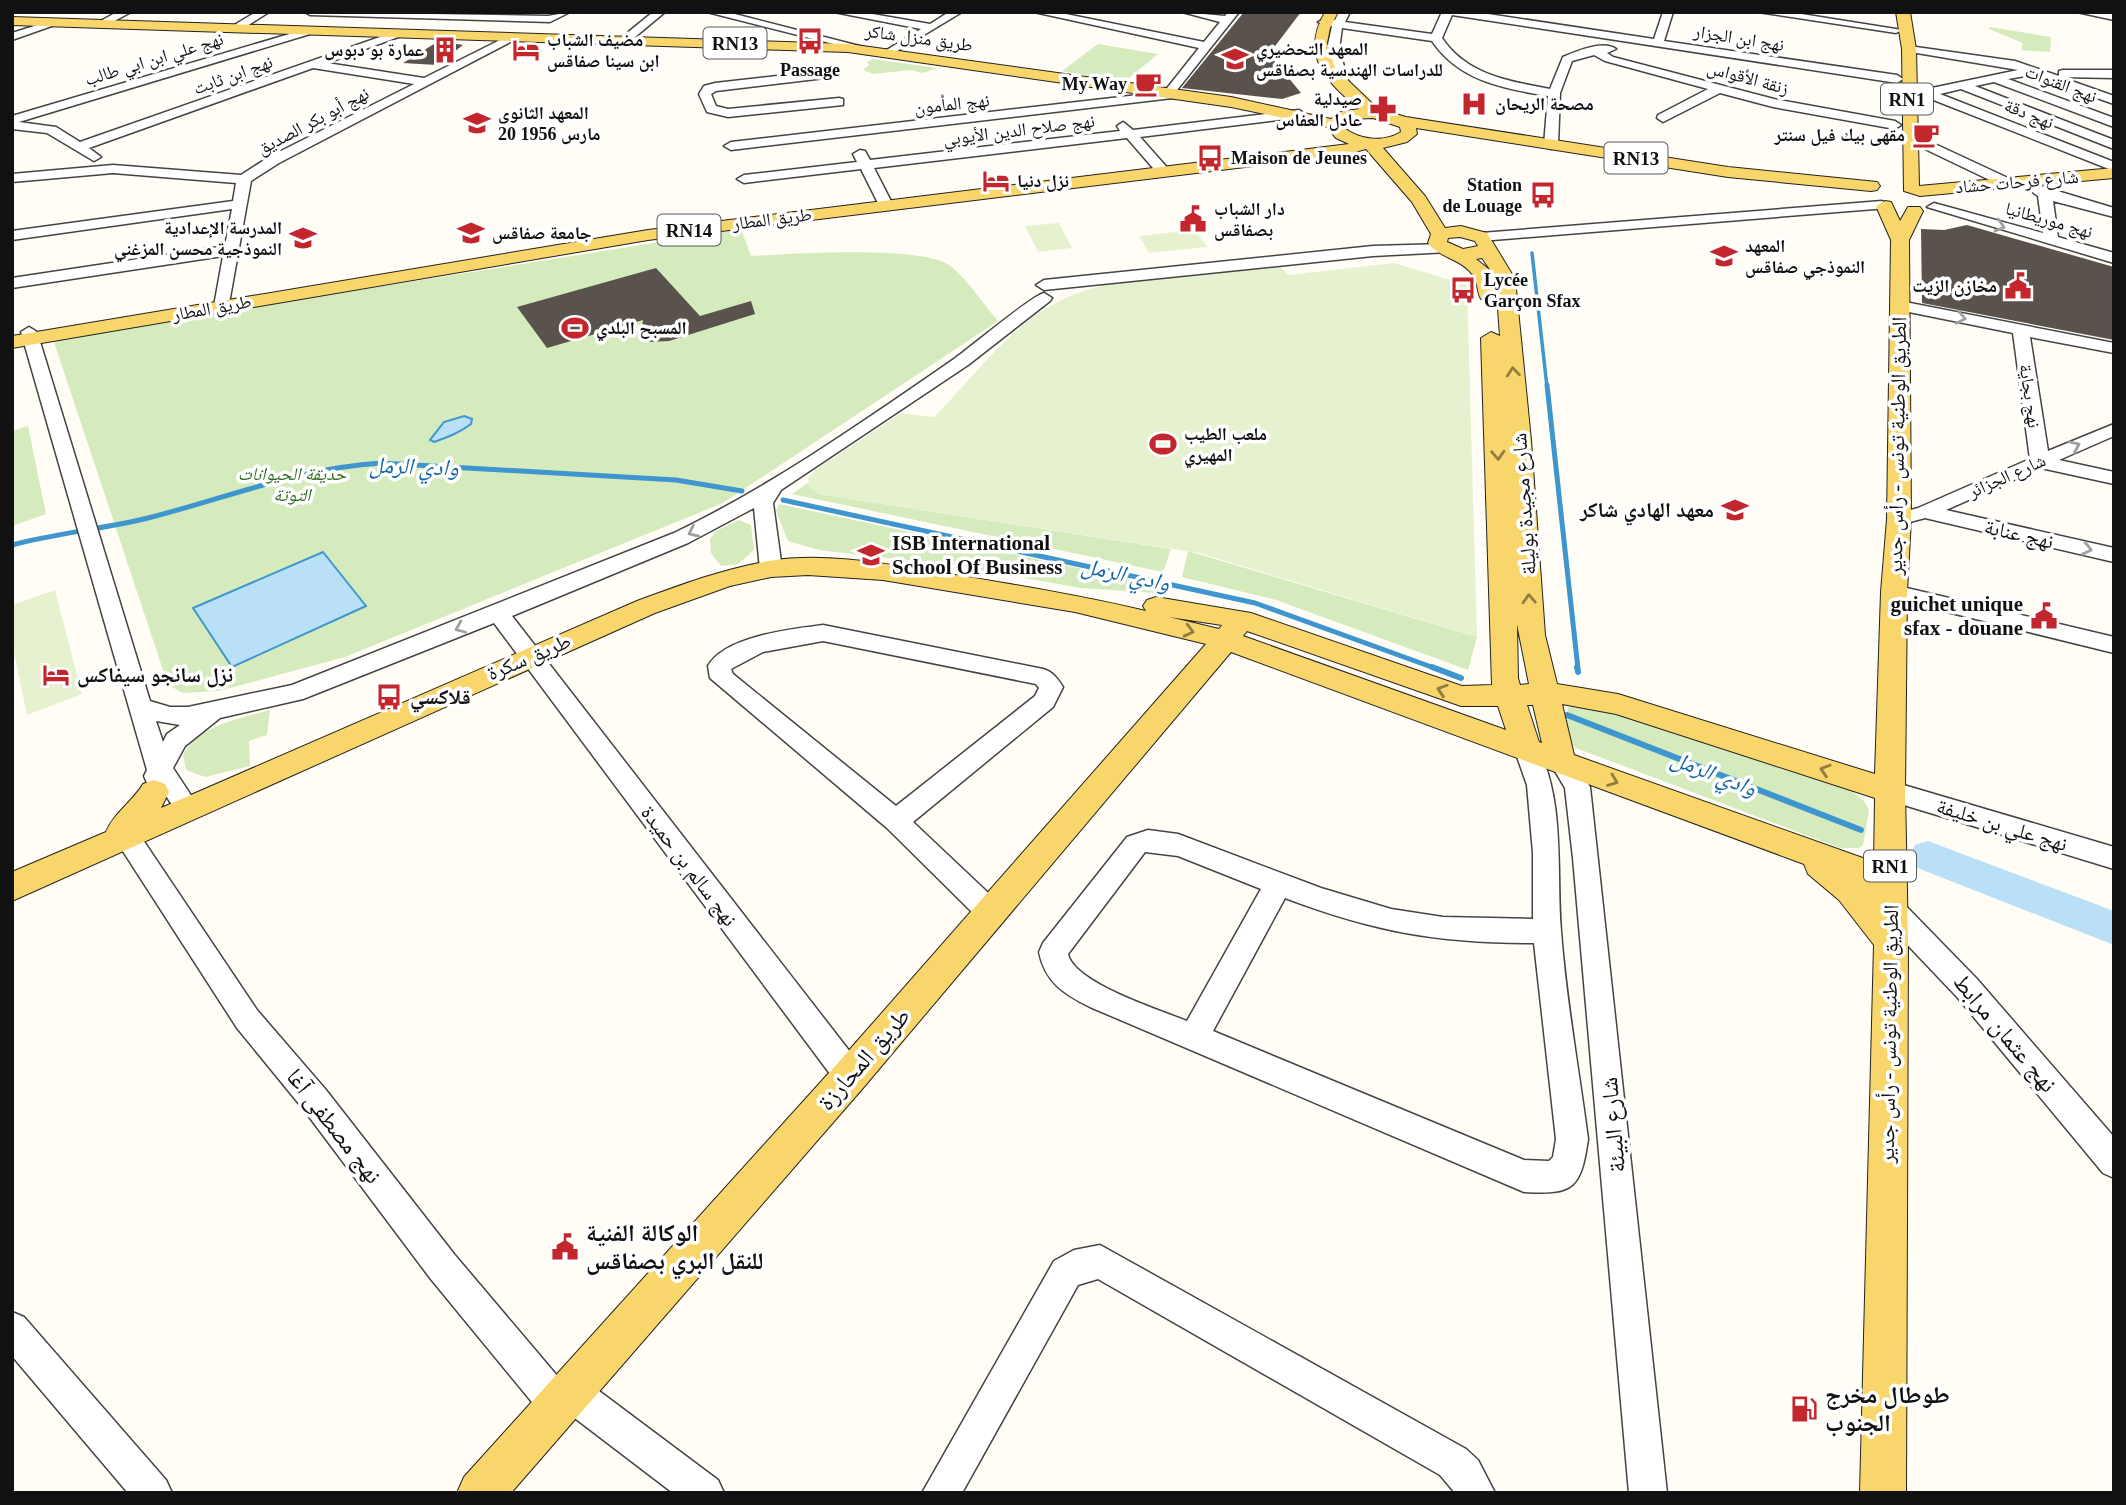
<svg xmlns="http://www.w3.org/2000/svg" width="2126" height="1505" font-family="'Times New Roman','Noto Naskh Arabic',serif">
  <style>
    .green { fill: #d5ebbd }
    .pitch { fill: #e6f2cf }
    .water { fill: #b9e0f7; stroke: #3f96cf; stroke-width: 2 }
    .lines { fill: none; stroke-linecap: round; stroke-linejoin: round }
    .stream-far2 { stroke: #3f96cf; stroke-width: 3.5 }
    .stream-far1 { stroke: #3f96cf; stroke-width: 5 }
    .stream { stroke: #3f96cf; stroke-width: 6 }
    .river { fill: #b9e0f7; fill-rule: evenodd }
    .building { fill: #5a524d }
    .minor-casing { stroke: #444; stroke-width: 3 }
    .major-casing { stroke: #222; stroke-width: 2 }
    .minor { fill: #fff; fill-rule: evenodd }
    .major { fill: #f9d66b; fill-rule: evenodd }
    .oneway { stroke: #a0a0a0 }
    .oneway2 { stroke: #917d42 }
    .labels { text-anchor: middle; stroke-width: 7; stroke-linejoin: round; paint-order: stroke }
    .far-street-label { font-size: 18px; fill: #111; stroke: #fff }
    .far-poi-label { font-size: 18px; font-weight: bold; fill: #111; stroke: #fff; text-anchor: start }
    .far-park-label { font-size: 18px; font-style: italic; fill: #2f6b1f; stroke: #fff }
    .shield { fill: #fff; stroke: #585858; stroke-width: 2 }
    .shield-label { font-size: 19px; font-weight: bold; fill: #111 }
    .street-label { font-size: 21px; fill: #111; stroke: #fff }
    .poi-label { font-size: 21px; font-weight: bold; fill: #111; stroke: #fff; text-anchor: start }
    .water-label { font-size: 23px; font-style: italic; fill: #1768a6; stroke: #fff }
    .near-street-label { font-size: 24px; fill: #111; stroke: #fff }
    .near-poi-label { font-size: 24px; font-weight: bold; fill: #111; stroke: #fff; text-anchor: start }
  </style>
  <rect width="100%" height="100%" fill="#fffdf5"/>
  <path class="green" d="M1990 27 2051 37 2050 52 2021 50 2023 43 1989 29Z
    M1098 44 1158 54 1124 82 1062 71Z
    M873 59 937 68 923 73 911 70 873 74 863 70 869 65 867 62Z
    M741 229 751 256C789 254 920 245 949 265 965 276 984 305 998 321L723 503 345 657 219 691 183 693 168 685 53 339Z
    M28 426 46 514 12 526V431Z
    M808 483 819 494 1171 549 1163 572 792 494Z
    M779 504 1158 585 1156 593 1081 588 957 566 819 550 788 541 776 511Z
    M739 520 751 525 754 550 738 564 721 566 711 553 710 539 716 531Z
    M1188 551 1477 637 1468 670 1276 600 1182 577Z
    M1569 706 1634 718 1846 786 1864 801 1869 810 1863 845 1859 848H1840L1576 748C1561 735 1563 723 1569 706Z
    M270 710 267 735 249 741 250 766 205 777 186 770 183 755C200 724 239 719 270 710Z"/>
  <path class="pitch" d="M1059 223 1072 248 1038 252 1025 226Z
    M1195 230 1207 247 1149 253 1139 236Z
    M1394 263 1467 285 1477 637 1199 553 819 494 809 487 808 478 815 470 901 413 934 417C965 386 994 348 1028 321 1093 268 1201 274 1281 267L1288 275Z
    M55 590 82 694 27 715 12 643V605Z"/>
  <path class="water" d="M464 416 472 419 471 424C459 433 448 437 434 442L430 440 444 422Z
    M323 552 366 606 232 667 193 608Z"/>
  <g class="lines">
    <path class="stream-far2" d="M1532 253 1547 387"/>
    <path class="stream-far1" d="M1547 385 1578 669
      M783 500 1255 603 1437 669
      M12 545C57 533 103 529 148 518 227 498 299 468 381 463L676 480 742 491"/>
    <path class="stream" d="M1432 667 1461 678
      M1577 667 1578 672
      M1567 715 1861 830"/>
    <path class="river" d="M1928 841 2114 911V945L1915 867 1909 856 1915 845Z"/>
  </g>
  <path class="building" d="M1244 12H1301L1269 54 1301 93 1282 99 1182 88Z
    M439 41 463 45 437 65 403 63Z
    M1967 225 2114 267V340L1922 303 1921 229 1944 230Z
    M656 268 700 316 751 301 755 314 669 341 648 342 640 339 643 320 547 348 517 307Z"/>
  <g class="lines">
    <g class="minor-casing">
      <path id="minor" d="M117 12H131L107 25 97 23Z
        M256 12H269L239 31H231V27Z
        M305 12 548 16 570 12 550 22 310 15Z
        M653 12H665L629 42H621V38Z
        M707 12H727L879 51 873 54Z
        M834 12H861L930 24 949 12H962L889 56 885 55V51L921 29Z
        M1034 12H1056L1204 42 1220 22 1182 12 1225 16 1228 12H1239L1177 90 1183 94 1181 97 731 150 724 146 731 142 1164 92 1199 48Z
        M1339 12H1350L1345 22 1432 34 1442 12H1475L1654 39 1663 12H1673L1664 41 1897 75 1903 79 1897 83 1452 15 1442 38C1467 75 1508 81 1550 89L1563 57C1577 51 1603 40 1616 49L1607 53 1613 57 1774 99 1895 121 1901 125 1895 129 1773 107 1720 93 1663 122 1657 118 1658 115 1708 89 1605 61 1594 55 1572 61 1560 93 1558 145 1551 149 1544 145 1548 96C1502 88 1459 81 1432 41L1342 28 1339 49 1350 87 1340 90 1327 49 1332 26 1318 22 1324 19 1335 20Z
        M1758 12H1789L1902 30 1896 33Z
        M2077 12 2114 14V20Z
        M53 20 63 22 12 40V33Z
        M306 29 312 32 310 34 19 122 56 127 80 142 397 31 403 34 401 36 327 63 424 78 510 35 520 37 279 163 251 181 228 309H216L214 306 223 256 12 288V278L225 246 232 209 12 240V231L233 201 236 183 113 173 12 182V174L113 165 241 175 269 157 414 84 313 68 89 148 101 157 94 161 47 133 12 129V116Z
        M1909 46 2015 61 2059 76V71L2063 70H2114V78L2060 77 2114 96V104L2031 75 2008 79 2114 118V127L1994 82 1975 86 2114 140V149L1961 89 1940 94 2114 162V171L1926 97 1903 100V94L2018 70 1905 51V47Z
        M829 70 833 71V77L716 91 711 94 716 106 728 109 839 98 843 99V105L728 117 707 112 699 94 704 86 715 83Z
        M1299 110 1305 114 1303 117 1140 137 1171 172 1164 176 1159 175 1127 138 874 168 893 205 886 209 879 205 861 169 744 183 737 179 744 175 857 162 853 154 860 150 865 151 870 160 1120 131 1117 126 1123 122 1133 130Z
        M1907 131 2010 179 2012 182 2000 185 1902 138 1900 135Z
        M2034 184 2114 208V217L2053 201 2058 237 2114 253V263L1927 207 1934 203 2043 233 2038 196 2027 188Z
        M1882 201 1889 205 1887 208 1481 241 1474 237 1481 233Z
        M1444 244 1449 246V252L1373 256 1044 290 1036 285 1044 280 1373 246Z
        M1044 293 1052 298 1050 301 968 365 781 490 773 503 782 569 778 574 771 576 760 569 754 508 688 543 512 616 861 1066 865 1076 861 1086 850 1090 839 1086 494 623 303 699 220 718 185 746 173 768 200 809 196 816 187 819 178 816C169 800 164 788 147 783L144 776 147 770 21 332 29 327 37 332 150 701 170 707H188L292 685 674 533C772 486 864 421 954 359 971 347 1031 296 1044 293ZM156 721 180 725 167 734 163 742Z
        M1900 301 2114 343V353L2030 337 2048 451 2114 424V436L2059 460 2114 472V484L2041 468 1946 510 2114 548V562L1925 518 1899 525 1892 523 1889 519 1892 515 1918 508 2030 459 2013 333 1894 309V303Z
        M1894 585 2114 637V653L1886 597 1883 592 1886 587Z
        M823 625 1043 669C1053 672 1057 678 1063 687L1053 707 913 822 1001 905 1005 913 1001 921 991 925 981 921 887 828 710 678 708 666C725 636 792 629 823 625ZM823 641 1036 684 1039 688 1035 696 896 806 733 674 731 669 763 652Z
        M1526 739 1535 742C1566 799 1556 868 1561 931 1566 1000 1579 1070 1588 1139 1581 1188 1574 1195 1524 1192L1090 1007C1064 994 1045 982 1039 952L1043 943 1127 837 1148 830 1178 834 1321 888 1391 909 1443 917 1533 919V853L1527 785 1514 748 1517 742ZM1145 852 1178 856 1261 889 1187 1021C1160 1010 1074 983 1068 954ZM1285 898C1376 932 1436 943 1534 943L1556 1139 1553 1157 1549 1161 1524 1160 1213 1031Z
        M1561 752 1570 754 1590 787 1667 1493H1629L1573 858 1565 788 1549 761 1552 754Z
        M1890 781 2114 847V869L1881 798 1877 791 1881 784Z
        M126 825 135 828 257 1010 326 1090 454 1254 559 1378 570 1374 583 1379 718 1480 724 1493H673L572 1416 558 1423 545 1418 430 1278 304 1110 237 1028 117 842 113 835 117 828Z
        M1891 897 1901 901 1977 979 2114 1137V1178L2103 1173 1957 997 1881 917 1877 909 1881 901Z
        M1100 1245 1466 1449 1478 1460 1495 1493H1455L1440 1475 1098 1279 1078 1285 962 1493H922L1054 1261 1074 1250Z
        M12 1312 24 1317 166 1480 172 1493H128L12 1356Z"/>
    </g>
    <g class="major-casing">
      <path id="major" d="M1325 12H1338L1330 28 1327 43 1335 68 1378 109 1406 117 1728 167 1877 182 1880 186 1877 190 1871 191 1728 177 1416 128 1417 134 1407 142 1383 148 1425 196 1445 228 1461 226 1487 233 1515 279 1531 440 1545 635 1557 684 1618 694 1875 774 1881 592 1887 519 1891 240 1876 206 1885 201 1891 202 1900 221 1908 207H1920L1923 211 1909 240 1911 519 1907 592 1905 791 1908 943 1906 1493H1860L1874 945 1839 900 1808 874 1804 864 1231 652 863 1088 511 1493H457L464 1477 837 1064 1206 644 1075 612 883 580 808 575 771 577 730 586 655 613 12 901V872L106 832C113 814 133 801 143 784L154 780 165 784 169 792 161 808 637 601C680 585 723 569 769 561 825 552 887 564 943 573 1011 584 1079 595 1146 611L1143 606 1147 600 1156 597 1251 613 1462 686 1492 685 1481 338 1491 332 1500 336 1497 296 1488 301 1481 299C1477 292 1478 284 1474 277 1465 260 1439 258 1428 243L1431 234 1412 202 1366 149 1344 155 648 240 12 348V336L648 230 1349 144 1336 138 1327 127 1231 107 848 52 12 25V17L848 44 1231 97 1331 119 1341 112 1359 109C1326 81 1300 56 1325 12ZM1373 118 1400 127 1401 132C1383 143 1359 140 1343 127L1350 119ZM1460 237 1475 241 1478 246 1463 249 1447 242 1448 238ZM1482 258 1491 271 1476 259ZM1169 617 1222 625 1219 629ZM1517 624 1529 684 1520 685 1518 678ZM1247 631 1461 706H1498L1506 730 1243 636ZM1562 704 1616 714 1875 798 1874 862 1574 755ZM1527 705H1533L1542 743 1539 742Z
        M1896 12H1910L1916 49 1919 186 2114 168V178L1920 196 1904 191 1902 49Z"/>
    </g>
    <use href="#minor" class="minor"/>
    <use href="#major" class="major"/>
  </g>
  <defs><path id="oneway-chevron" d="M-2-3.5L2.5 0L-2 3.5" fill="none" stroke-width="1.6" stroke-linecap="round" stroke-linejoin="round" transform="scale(1.75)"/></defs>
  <g class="oneway">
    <use href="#oneway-chevron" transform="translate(2000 226) rotate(16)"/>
    <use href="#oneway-chevron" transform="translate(1961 318) rotate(11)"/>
    <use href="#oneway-chevron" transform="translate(2075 446) rotate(-24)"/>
    <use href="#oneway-chevron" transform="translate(693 532) rotate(155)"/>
    <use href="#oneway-chevron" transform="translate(2087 549) rotate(13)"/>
    <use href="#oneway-chevron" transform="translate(460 628) rotate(157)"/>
  </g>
  <g class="oneway2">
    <use href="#oneway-chevron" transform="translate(1513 372) rotate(-96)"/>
    <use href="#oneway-chevron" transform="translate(1498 455) rotate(87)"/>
    <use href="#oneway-chevron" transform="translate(1529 599) rotate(-93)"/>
    <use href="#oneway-chevron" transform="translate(1189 631) rotate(14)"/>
    <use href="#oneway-chevron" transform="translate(1442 690) rotate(-162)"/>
    <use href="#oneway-chevron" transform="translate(1825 770) rotate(-162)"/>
    <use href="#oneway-chevron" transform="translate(1613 781) rotate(21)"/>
  </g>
  <defs>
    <g id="bus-bare" transform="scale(2.1)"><path d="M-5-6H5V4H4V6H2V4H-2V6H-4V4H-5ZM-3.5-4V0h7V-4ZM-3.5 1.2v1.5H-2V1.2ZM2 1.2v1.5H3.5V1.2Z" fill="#c4262e" stroke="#fff" stroke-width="2.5" paint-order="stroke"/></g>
    <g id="building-bare" transform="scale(2.1)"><path d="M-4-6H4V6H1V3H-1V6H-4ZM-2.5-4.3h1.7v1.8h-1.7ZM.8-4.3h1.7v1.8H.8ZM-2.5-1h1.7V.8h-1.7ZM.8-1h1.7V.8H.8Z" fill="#c4262e" stroke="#fff" stroke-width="2.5" paint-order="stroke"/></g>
    <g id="hotel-bare" transform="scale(2.1)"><path d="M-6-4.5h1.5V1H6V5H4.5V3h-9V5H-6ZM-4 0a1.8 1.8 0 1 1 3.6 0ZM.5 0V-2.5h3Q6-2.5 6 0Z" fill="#c4262e" stroke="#fff" stroke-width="2.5" paint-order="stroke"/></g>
    <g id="university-bare" transform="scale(2.1)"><path d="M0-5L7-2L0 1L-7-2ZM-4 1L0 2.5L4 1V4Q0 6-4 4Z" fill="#c4262e" stroke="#fff" stroke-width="2.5" paint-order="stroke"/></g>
    <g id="cafe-bare" transform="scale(2.1)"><path d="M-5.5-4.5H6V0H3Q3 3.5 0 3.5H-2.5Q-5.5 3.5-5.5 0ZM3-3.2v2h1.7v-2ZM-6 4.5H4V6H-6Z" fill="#c4262e" stroke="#fff" stroke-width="2.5" paint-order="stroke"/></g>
    <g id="hospital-bare" transform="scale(2.1)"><path d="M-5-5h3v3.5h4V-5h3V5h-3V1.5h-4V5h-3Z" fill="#c4262e" stroke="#fff" stroke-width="2.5" paint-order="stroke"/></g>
    <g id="pharmacy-bare" transform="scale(2.1)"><path d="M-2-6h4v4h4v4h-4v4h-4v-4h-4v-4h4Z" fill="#c4262e" stroke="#fff" stroke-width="2.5" paint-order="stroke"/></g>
    <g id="school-bare" transform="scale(2.1)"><path d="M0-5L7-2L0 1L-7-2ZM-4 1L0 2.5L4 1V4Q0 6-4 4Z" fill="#c4262e" stroke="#fff" stroke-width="2.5" paint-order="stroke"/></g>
    <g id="civic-bare" transform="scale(2.1)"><path d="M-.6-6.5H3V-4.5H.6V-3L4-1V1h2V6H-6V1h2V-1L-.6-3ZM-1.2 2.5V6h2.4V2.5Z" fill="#c4262e" stroke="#fff" stroke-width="2.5" paint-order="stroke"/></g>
    <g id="stadium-bare" transform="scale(2.1)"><path d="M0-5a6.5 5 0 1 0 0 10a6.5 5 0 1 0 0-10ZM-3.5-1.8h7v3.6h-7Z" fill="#c4262e" stroke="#fff" stroke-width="2.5" paint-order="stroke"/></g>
    <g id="fuel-bare" transform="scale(2.1)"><path d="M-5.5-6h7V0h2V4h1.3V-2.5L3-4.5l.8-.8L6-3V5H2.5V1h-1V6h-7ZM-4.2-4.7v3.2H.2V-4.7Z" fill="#c4262e" stroke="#fff" stroke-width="2.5" paint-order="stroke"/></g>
  </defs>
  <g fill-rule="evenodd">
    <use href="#bus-bare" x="810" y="41"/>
    <use href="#building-bare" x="445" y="50"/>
    <use href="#hotel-bare" x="526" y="50"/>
    <use href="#university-bare" x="1235" y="59"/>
    <use href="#cafe-bare" x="1148" y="84"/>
    <use href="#hospital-bare" x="1474" y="104"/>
    <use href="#pharmacy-bare" x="1383" y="109"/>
    <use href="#school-bare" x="477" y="123"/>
    <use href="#cafe-bare" x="1926" y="135"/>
    <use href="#bus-bare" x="1210" y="158"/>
    <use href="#hotel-bare" x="996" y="181"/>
    <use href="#bus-bare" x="1543" y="195"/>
    <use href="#civic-bare" x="1193" y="219"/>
    <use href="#university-bare" x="471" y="233"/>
    <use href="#school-bare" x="303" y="238"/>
    <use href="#school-bare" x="1724" y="256"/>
    <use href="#civic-bare" x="2018" y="286"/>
    <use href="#bus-bare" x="1463" y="290"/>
    <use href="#stadium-bare" x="575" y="328"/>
    <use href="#stadium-bare" x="1163" y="444"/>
    <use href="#school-bare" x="1735" y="510"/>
    <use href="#university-bare" x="871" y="555"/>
    <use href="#civic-bare" x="2044" y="616"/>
    <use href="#hotel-bare" x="56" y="675"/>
    <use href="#bus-bare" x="389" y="697"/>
    <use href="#civic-bare" x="565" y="1247"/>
    <use href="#fuel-bare" x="1804" y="1409"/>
  </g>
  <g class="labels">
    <g class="far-street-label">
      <text transform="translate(919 38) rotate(8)" y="6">طريق منزل شاكر</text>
      <text transform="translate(1739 38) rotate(9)" y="6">نهج ابن الجزار</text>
      <text transform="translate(154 59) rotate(-17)" y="6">نهج علي ابن ابي طالب</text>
      <text transform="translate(233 75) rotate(-20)" y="6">نهج ابن ثابت</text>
      <text transform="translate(1748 78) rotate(15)" y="6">زنقة الأقواس</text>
      <text transform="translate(2061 84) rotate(21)" y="6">نهج القنوات</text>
      <text transform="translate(952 104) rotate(-6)" y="6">نهج المأمون</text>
      <text transform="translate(2029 114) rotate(22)" y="6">نهج دقة</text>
      <text transform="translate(313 121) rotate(-28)" y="6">نهج أبو بكر الصديق</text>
      <text transform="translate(1019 130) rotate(-7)" y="6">نهج صلاح الدين الأيوبي</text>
      <text transform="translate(2017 182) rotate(-5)" y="6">شارع فرحات حشاد</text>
      <text transform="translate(772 219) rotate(-7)" y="6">طريق المطار</text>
      <text transform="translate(2049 220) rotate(16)" y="6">نهج موريطانيا</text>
      <text transform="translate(212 308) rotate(-10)" y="6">طريق المطار</text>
      <text transform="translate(2030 396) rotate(82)" y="6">نهج بجاية</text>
      <text transform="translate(2007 476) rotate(-24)" y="6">شارع الجزائر</text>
    </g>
    <g class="far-poi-label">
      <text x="547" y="46">مضيف الشباب<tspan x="547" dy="21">ابن سينا صفاقس</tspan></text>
      <text x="1256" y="55">المعهد التحضيري<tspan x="1256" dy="21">للدراسات الهندسية بصفاقس</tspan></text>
      <text x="424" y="56" text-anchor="end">عمارة بو دبوس</text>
      <text x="810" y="76" text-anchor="middle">Passage</text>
      <text x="1127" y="90" text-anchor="end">My Way</text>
      <text x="1362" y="105" text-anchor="end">صيدلية<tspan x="1362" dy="21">عادل العفاس</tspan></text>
      <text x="1495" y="110">مصحة الريحان</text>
      <text x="498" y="119">المعهد الثانوي<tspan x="498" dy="21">20 مارس 1956</tspan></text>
      <text x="1905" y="141" text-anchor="end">مقهى بيك فيل سنتر</text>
      <text x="1231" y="164">Maison de Jeunes</text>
      <text x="1017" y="187">نزل دنيا</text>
      <text x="1522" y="191" text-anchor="end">Station<tspan x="1522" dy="21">de Louage</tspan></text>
      <text x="1214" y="215">دار الشباب<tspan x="1214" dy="21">بصفاقس</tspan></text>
      <text x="282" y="234" text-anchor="end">المدرسة الإعدادية<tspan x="282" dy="21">النموذجية محسن المزغني</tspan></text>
      <text x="492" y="239">جامعة صفاقس</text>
      <text x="1745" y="252">المعهد<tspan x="1745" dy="21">النموذجي صفاقس</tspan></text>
      <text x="1484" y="286">Lycée<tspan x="1484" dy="21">Garçon Sfax</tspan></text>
      <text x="1997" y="292" text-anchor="end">مخازن الزيت</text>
      <text x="596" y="334">المسبح البلدي</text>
      <text x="1184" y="440">ملعب الطيب<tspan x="1184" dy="21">المهيري</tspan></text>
    </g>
    <g class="far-park-label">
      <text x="292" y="480">حديقة الحيوانات<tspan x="292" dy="21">التوتة</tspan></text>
    </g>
    <g class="shield">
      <rect x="703.5" y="27.5" width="63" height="31" rx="5"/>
      <rect x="1881" y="83.5" width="52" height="31" rx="5"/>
      <rect x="1604.5" y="142.5" width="63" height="31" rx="5"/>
      <rect x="657.5" y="214.5" width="63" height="31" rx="5"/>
      <rect x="1864" y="850.5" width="52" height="31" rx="5"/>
    </g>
    <g class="shield-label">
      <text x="735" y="50">RN13</text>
      <text x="1907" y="106">RN1</text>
      <text x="1636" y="165">RN13</text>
      <text x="689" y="237">RN14</text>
      <text x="1890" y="873">RN1</text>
    </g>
    <g class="street-label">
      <text transform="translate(1897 446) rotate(-89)" y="7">الطريق الوطنية تونس - رأس جدير</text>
      <text transform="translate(1524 504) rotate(-94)" y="7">شارع مجيدة بوليلة</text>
      <text transform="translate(2019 534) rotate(13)" y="7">نهج عنابة</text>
      <text transform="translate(529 657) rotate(-23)" y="7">طريق سكرة</text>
      <text transform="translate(2002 825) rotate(17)" y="7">نهج علي بن خليفة</text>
      <text transform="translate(689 866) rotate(53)" y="7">نهج سالم بن حميدة</text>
      <text transform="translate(1889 1034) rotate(-89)" y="7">الطريق الوطنية تونس - رأس جدير</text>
    </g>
    <g class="poi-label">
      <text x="1714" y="517" text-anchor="end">معهد الهادي شاكر</text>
      <text x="892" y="550">ISB International<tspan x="892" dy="24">School Of Business</tspan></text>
      <text x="2023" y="611" text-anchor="end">guichet unique<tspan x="2023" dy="24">sfax - douane</tspan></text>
      <text x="77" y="682">نزل سانجو سيفاكس</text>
      <text x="410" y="704">قلاكسي</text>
    </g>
    <g class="water-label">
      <text transform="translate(414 466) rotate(2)" y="8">وادي الرمل</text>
      <text transform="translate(1126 574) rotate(12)" y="8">وادي الرمل</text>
      <text transform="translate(1714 773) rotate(21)" y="8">وادي الرمل</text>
    </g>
    <g class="near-street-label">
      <text transform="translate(2005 1033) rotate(50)" y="8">نهج عثمان مرابط</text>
      <text transform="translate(864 1059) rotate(-49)" y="8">طريق المحارزة</text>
      <text transform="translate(1613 1125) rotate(-95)" y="8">شارع البيئة</text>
      <text transform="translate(334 1126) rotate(52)" y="8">نهج مصطفى آغا</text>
    </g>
    <g class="near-poi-label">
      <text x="586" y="1241">الوكالة الفنية<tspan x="586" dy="28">للنقل البري بصفاقس</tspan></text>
      <text x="1825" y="1403">طوطال مخرج<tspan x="1825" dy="28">الجنوب</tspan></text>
    </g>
  </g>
  <rect width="2126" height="1505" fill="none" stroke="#111111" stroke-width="28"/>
</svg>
